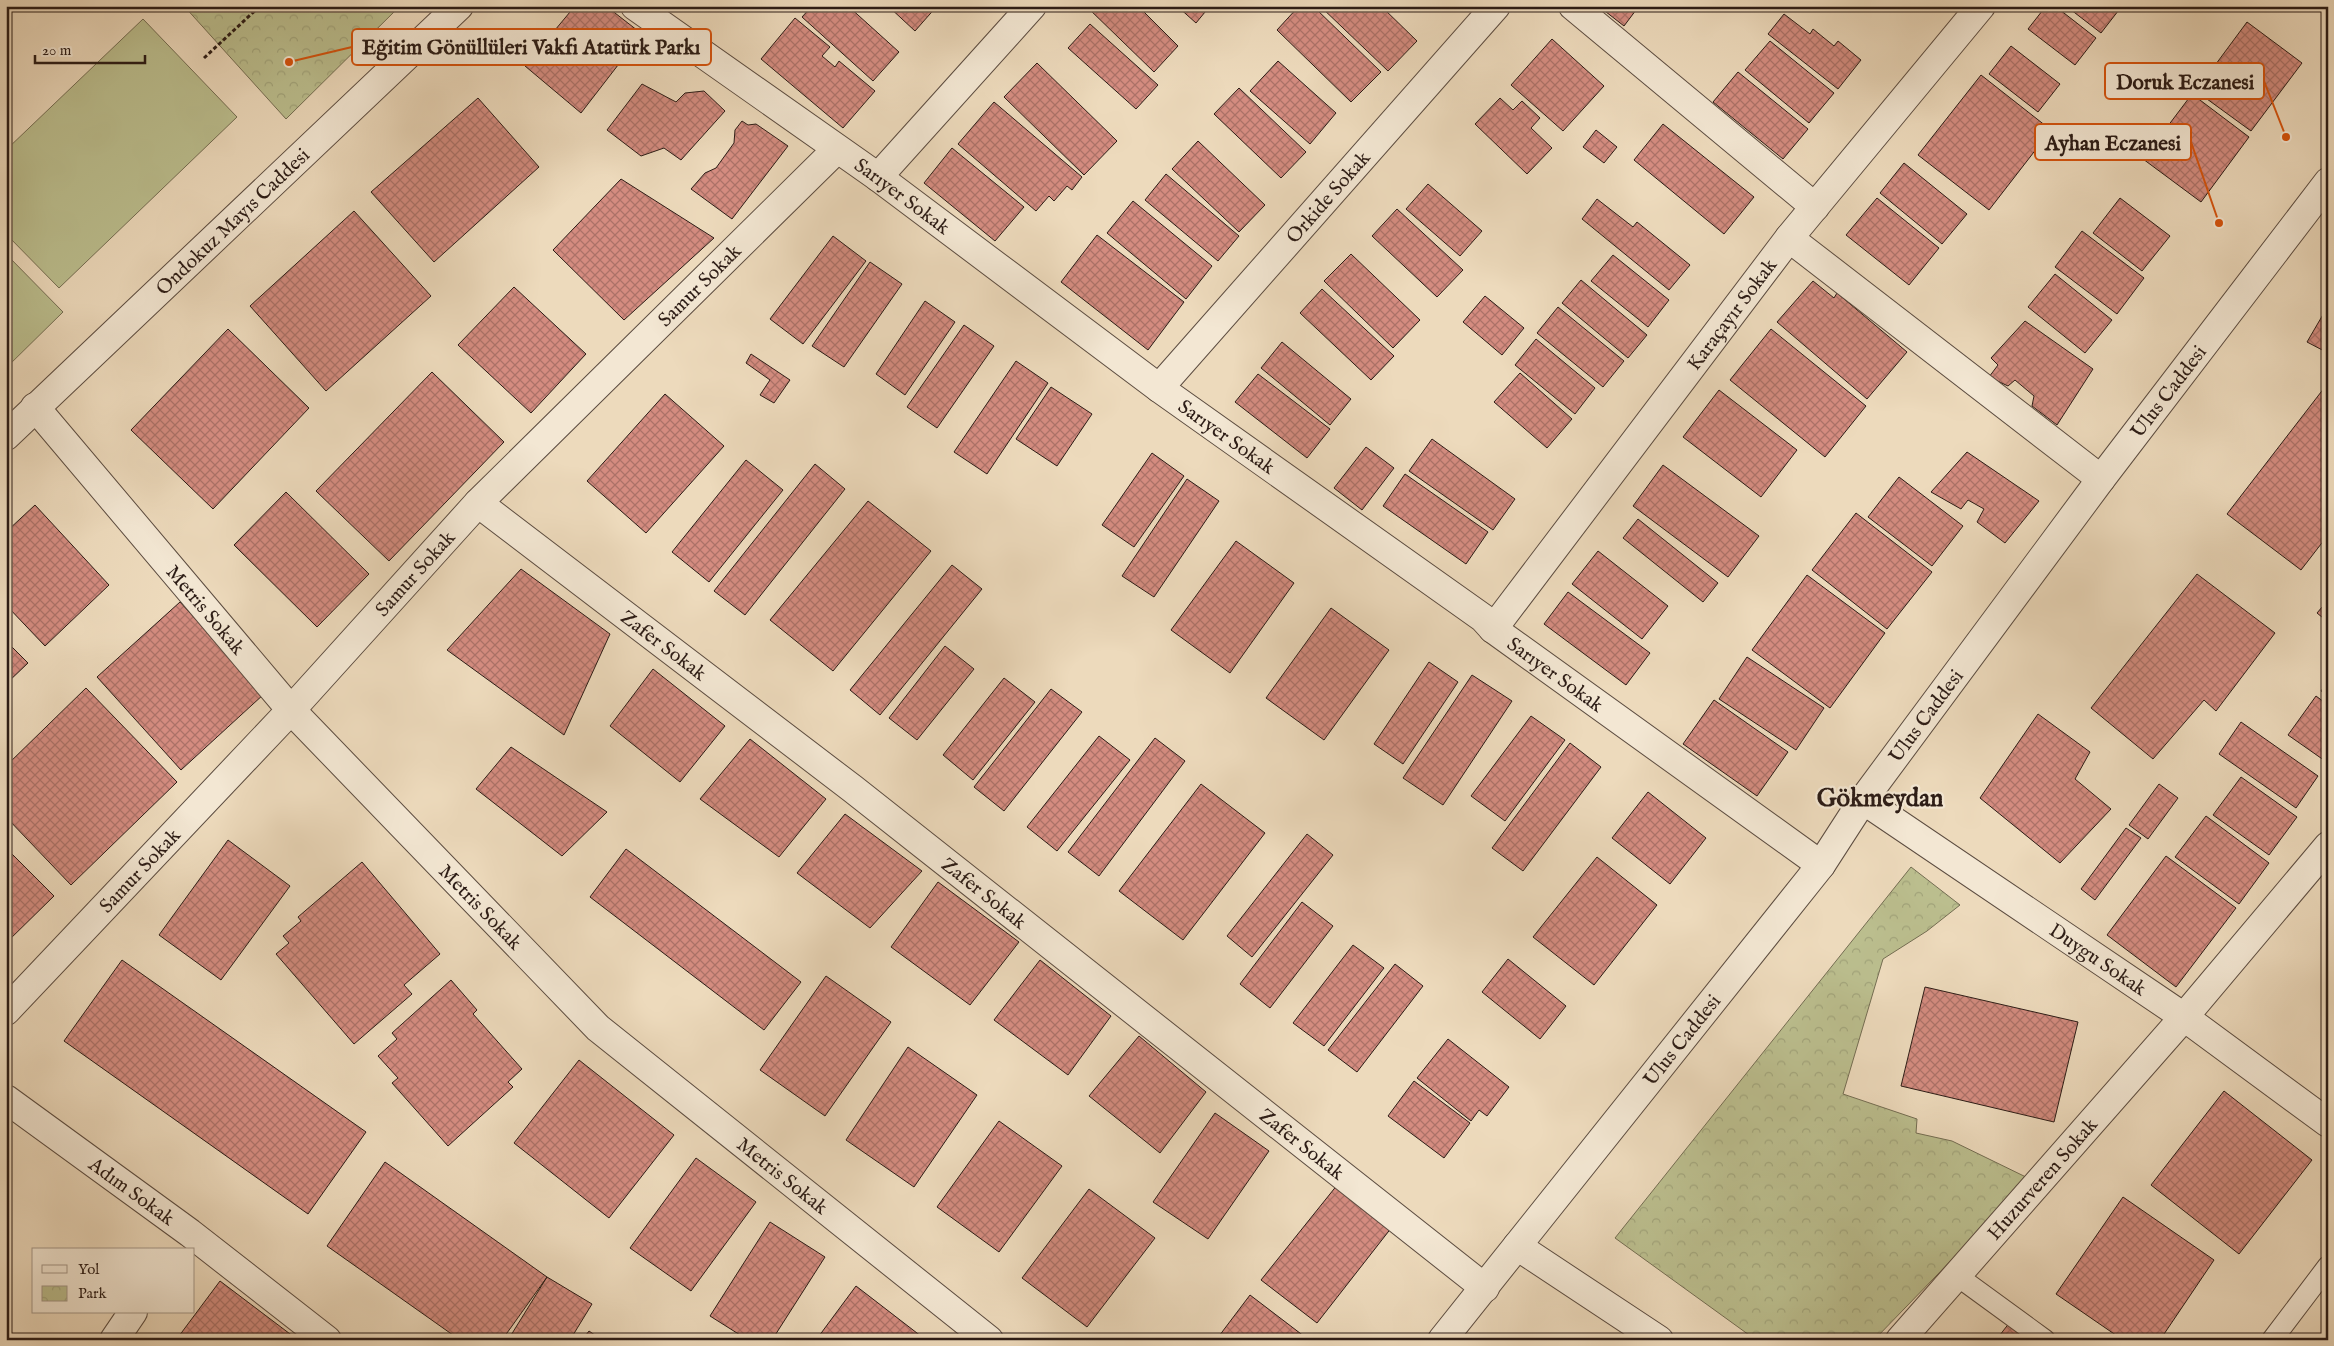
<svg xmlns="http://www.w3.org/2000/svg" width="2334" height="1346" font-family="'IM FELL English',serif">
  <style>
    .grass { fill: #bbbe8e; stroke: #746d52 }
    .park { fill: url(#park-crowns); stroke: #746d52 }
    .building { fill: url(#building-cross-hatch); stroke: #2c1c16 }
    .lines { fill: none; stroke-linecap: round; stroke-linejoin: round }
    .lane-casing { stroke: #5c4c40; stroke-width: 22 }
    .street-casing { stroke: #5c4c40; stroke-width: 30 }
    .path { stroke: #2c1c16; stroke-width: 3; stroke-dasharray: 4 2.5; stroke-linecap: butt }
    .lane { stroke: #f3e7d3; stroke-width: 20 }
    .street { stroke: #f3e7d3; stroke-width: 28 }
    .labels { text-anchor: middle; stroke-width: 4.5; stroke-linejoin: round; paint-order: stroke }
    .street-label { font-size: 20px; fill: #2c1c16; stroke: #f3e7d3 }
    .district-label { font-size: 25px; font-weight: bold; fill: #2c1c16; stroke: #f3e7d3 }
    .leader { fill: none; stroke: #d5530d; stroke-width: 2 }
    .callout-dot { fill: #d5530d; stroke: #f3e7d3; stroke-width: 2 }
    .callout { fill: #f3e7d3; stroke: #d5530d; stroke-width: 2 }
    .callout-label { font-size: 21px; text-anchor: middle; font-weight: bold; fill: #2c1c16 }
  </style>
  <defs>
    <pattern id="park-crowns" width="20" height="18" patternUnits="userSpaceOnUse" patternTransform="scale(1.25)"><rect width="20" height="18" fill="#bbbe8e"/><path d="M2 6a3 3 0 1 1 6 0M12 15a3 3 0 1 1 6 0" fill="none" stroke="#a1a37a"/></pattern>
    <pattern id="building-cross-hatch" width="8" height="8" patternUnits="userSpaceOnUse" patternTransform="scale(1.25)"><rect width="8" height="8" fill="#d48c80"/><path d="M0 0l8 8M0 8l8-8" fill="none" stroke="#ac7268"/></pattern>
  </defs>
  <rect width="100%" height="100%" fill="#eddabc"/>
  <filter id="stains"><feTurbulence type="fractalNoise" baseFrequency=".004" numOctaves="4"/><feColorMatrix values="0 0 0 0 .2 0 0 0 0 .09 0 0 0 0 .02 0 0 0 .5 -.17"/></filter>
  <radialGradient id="worn" r=".72"><stop offset=".6" stop-color="#630" stop-opacity="0"/><stop offset="1" stop-color="#630" stop-opacity=".3"/></radialGradient>
  <path class="grass" d="M143 19 237 117 59 288 6 234V150Z
    M6 254 63 312 6 368Z"/>
  <path class="park" d="M184 6H400L286 119Z
    M1911 867 1960 905 1927 931 1883 959 1843 1094 1917 1119 1916 1133 1952 1141 2030 1179 1874 1340H1756L1615 1238Z"/>
  <path class="building" d="M575 6H606L642 34 581 113 525 66Z
    M812 6H848L899 52 873 81 802 17Z
    M888 6H937L915 31Z
    M1138 6 1178 46 1154 72 1087 7Z
    M1177 6H1210L1196 23Z
    M1299 6H1313L1381 72 1351 102 1277 30Z
    M1320 6H1381L1417 41 1388 71Z
    M1422 6H1432L1427 12Z
    M1603 6H1639L1624 26 1601 8Z
    M2046 6H2055L2096 38 2075 65 2028 29Z
    M2066 6H2122L2101 33Z
    M1784 14 1810 34 1813 29 1834 46 1838 41 1861 60 1838 89 1768 34Z
    M795 18 830 47 822 56 835 67 839 61 875 91 843 128 761 59Z
    M2247 22 2302 63 2251 131 2196 91Z
    M1090 24 1158 85 1136 109 1068 48Z
    M1552 39 1604 86 1563 131 1511 85Z
    M1770 41 1834 93 1809 123 1745 70Z
    M2011 46 2060 84 2038 112 1989 74Z
    M1278 61 1336 113 1310 144 1250 91Z
    M1037 63 1117 141 1084 175 1004 97Z
    M1738 72 1808 129 1783 159 1713 102Z
    M1981 75 2051 130 1989 210 1918 155Z
    M642 84 676 102 685 93 704 91 725 111 681 160 664 148 641 156 607 130Z
    M1239 88 1306 152 1281 178 1214 114Z
    M2192 94 2249 137 2201 202 2143 159Z
    M478 98 539 167 434 262 371 192Z
    M1500 98 1513 110 1522 101 1540 118 1531 128 1552 148 1527 174 1475 124Z
    M994 102 1082 177 1072 190 1067 186 1054 201 1049 196 1036 211 958 144Z
    M742 121 748 125 756 124 788 146 732 219 691 189 705 173 716 168 734 143 735 130Z
    M1663 124 1754 197 1724 234 1634 160Z
    M1596 130 1617 147 1604 163 1583 147Z
    M1198 141 1265 205 1239 232 1172 169Z
    M952 148 1024 207 995 241 924 183Z
    M1904 163 1967 214 1942 244 1880 193Z
    M1166 174 1239 236 1218 261 1145 200Z
    M621 179 714 238 624 320 553 250Z
    M1428 184 1482 231 1460 256 1406 209Z
    M1877 198 1939 248 1909 285 1846 235Z
    M2120 198 2170 236 2142 271 2093 233Z
    M1597 199 1633 227 1637 222 1690 265 1669 290 1582 219Z
    M1133 201 1212 266 1186 299 1107 233Z
    M1397 209 1463 270 1437 297 1372 236Z
    M354 211 431 296 326 391 250 306Z
    M2082 231 2144 278 2117 314 2055 267Z
    M1097 235 1184 302 1148 350 1061 282Z
    M833 236 866 261 803 344 770 319Z
    M1351 254 1420 320 1393 348 1324 281Z
    M1613 255 1669 300 1648 327 1591 281Z
    M870 262 902 284 844 367 812 346Z
    M2055 274 2112 320 2085 353 2028 307Z
    M1581 280 1647 335 1628 358 1562 303Z
    M1813 281 1834 298 1837 293 1907 352 1867 399 1777 322Z
    M514 287 586 354 531 413 458 345Z
    M1322 289 1394 356 1371 380 1300 313Z
    M1485 296 1524 328 1502 355 1463 322Z
    M925 301 955 322 905 395 876 374Z
    M2328 306V353L2307 342Z
    M1558 307 1624 361 1603 387 1537 333Z
    M2025 321 2093 369 2057 425 2032 406 2034 396 2015 380 2008 386 1989 377 1998 365 1991 358Z
    M964 325 994 346 937 428 907 407Z
    M228 329 309 408 213 509 131 430Z
    M1771 329 1866 406 1825 457 1730 380Z
    M1536 339 1595 388 1575 414 1515 365Z
    M1282 342 1351 399 1330 425 1261 368Z
    M751 354 790 380 774 403 760 395 770 380 746 363Z
    M1016 361 1048 383 987 474 954 452Z
    M432 372 504 442 389 561 316 491Z
    M1520 373 1572 419 1547 448 1494 402Z
    M1258 374 1330 429 1307 458 1235 402Z
    M2328 383V535L2301 570 2227 514Z
    M1051 387 1092 414 1057 466 1016 439Z
    M1719 390 1797 450 1761 497 1683 437Z
    M665 394 724 446 646 533 587 481Z
    M1432 439 1515 499 1493 530 1409 471Z
    M1366 447 1394 468 1362 510 1334 488Z
    M1967 452 2039 501 2005 543 1977 522 1984 509 1968 500 1961 509 1931 492Z
    M1152 453 1184 476 1134 547 1102 525Z
    M746 460 783 490 709 582 672 552Z
    M815 464 845 489 745 615 714 591Z
    M1663 465 1759 536 1728 577 1633 506Z
    M1405 474 1488 532 1466 564 1383 506Z
    M1899 477 1963 526 1932 566 1868 517Z
    M1187 479 1219 501 1154 597 1122 576Z
    M286 492 369 574 317 627 234 545Z
    M868 501 931 551 833 671 770 620Z
    M35 505 109 585 45 646 6 605V532Z
    M1856 513 1932 572 1887 629 1812 570Z
    M1638 519 1718 583 1703 602 1623 538Z
    M1236 541 1294 583 1230 673 1171 630Z
    M1598 551 1668 606 1642 639 1572 584Z
    M952 565 982 589 880 715 850 690Z
    M521 569 610 634 564 735 447 650Z
    M2197 574 2275 633 2216 711 2204 700 2153 759 2091 708Z
    M1807 575 1885 633 1830 708 1752 650Z
    M1568 592 1650 653 1626 685 1544 624Z
    M2328 600V622L2317 613Z
    M180 602 264 694 181 770 97 677Z
    M1331 608 1389 650 1324 740 1266 698Z
    M6 641 28 663 6 684Z
    M945 646 974 669 917 740 889 718Z
    M1747 657 1824 708 1796 750 1719 699Z
    M1429 662 1458 682 1403 764 1374 744Z
    M653 669 725 726 680 782 610 726Z
    M1472 675 1512 701 1443 805 1403 778Z
    M1004 678 1035 702 973 780 943 755Z
    M2328 681V697L2321 691Z
    M86 688 177 782 71 885 6 817V766Z
    M1051 689 1082 712 1004 811 974 787Z
    M2316 696 2328 705V763L2288 735Z
    M1714 700 1788 752 1757 796 1683 744Z
    M2038 714 2090 752 2075 779 2111 809 2060 863 1980 798Z
    M1531 716 1565 740 1505 821 1471 796Z
    M2241 722 2318 776 2296 808 2219 754Z
    M1099 736 1130 760 1057 851 1027 827Z
    M1155 738 1185 761 1099 876 1068 852Z
    M750 739 826 799 779 857 700 799Z
    M1570 743 1601 767 1523 871 1492 848Z
    M511 747 607 812 562 856 476 789Z
    M2241 777 2297 817 2269 855 2213 815Z
    M1201 784 1265 833 1183 940 1119 891Z
    M2159 784 2178 798 2148 839 2129 825Z
    M1648 792 1706 838 1670 884 1612 838Z
    M845 814 922 871 870 928 797 873Z
    M2206 816 2269 863 2239 904 2175 857Z
    M2126 828 2141 838 2095 900 2081 889Z
    M1307 834 1333 855 1252 957 1227 936Z
    M228 840 290 886 221 980 159 935Z
    M6 848 54 896 6 943Z
    M626 849 801 982 764 1030 590 897Z
    M2166 856 2236 908 2176 987 2107 935Z
    M1597 857 1657 905 1594 985 1533 937Z
    M362 862 440 954 404 985 412 994 354 1044 276 954 289 943 283 936 301 921 298 917Z
    M938 882 1019 942 970 1005 891 947Z
    M1302 902 1333 926 1270 1008 1240 984Z
    M1353 945 1384 968 1324 1046 1293 1023Z
    M1508 959 1566 1006 1540 1039 1482 992Z
    M122 960 366 1132 308 1214 64 1041Z
    M1040 960 1111 1016 1068 1075 994 1020Z
    M1395 964 1423 986 1357 1072 1328 1050Z
    M826 976 891 1022 825 1116 760 1070Z
    M451 980 477 1010 473 1014 522 1069 508 1082 513 1087 448 1146 392 1083 398 1078 378 1056 397 1039 392 1033Z
    M1925 987 2078 1022 2054 1122 1901 1086Z
    M2328 1008V1019L2323 1016Z
    M1139 1036 1206 1092 1160 1153 1089 1096Z
    M1448 1039 1509 1087 1487 1116 1479 1110 1471 1121 1417 1078Z
    M908 1047 977 1095 914 1187 846 1140Z
    M579 1060 674 1135 609 1218 514 1143Z
    M1414 1081 1470 1123 1444 1158 1388 1116Z
    M2224 1091 2312 1160 2239 1254 2151 1185Z
    M1215 1113 1269 1151 1208 1239 1153 1202Z
    M999 1121 1062 1166 999 1252 937 1207Z
    M696 1158 756 1202 691 1291 630 1248Z
    M385 1162 547 1277 502 1340H460L327 1246Z
    M1338 1184 1392 1227 1317 1323 1261 1280Z
    M1089 1189 1155 1238 1087 1327 1022 1278Z
    M2123 1197 2214 1260 2160 1340H2123L2056 1294Z
    M770 1222 825 1257 772 1340H748L710 1316Z
    M547 1277 592 1304 570 1340H508Z
    M220 1281 298 1340H176Z
    M856 1286 926 1340H816Z
    M1250 1295 1309 1340H1216Z
    M2010 1322 2032 1340H1996Z
    M589 1331 602 1340H582Z"/>
  <g class="lines">
    <g class="lane-casing">
      <path id="lane" d="M1956 1275 2045 1340
        M2272 1340 2328 1266"/>
    </g>
    <g class="street-casing">
      <g id="street">
        <path id="s1" d="M635 6 878 177 1159 388 1483 618 1493 629 1821 865"/>
        <path d="M1573 6 1815 207"/>
        <path d="M878 177 1032 6"/>
        <path d="M1789 238 2101 479"/>
        <path id="s2" d="M1159 388 1496 6"/>
        <path id="s3" d="M35 407 291 710 598 1028 989 1340"/>
        <path id="s4" d="M6 436 459 6"/>
        <path id="s5" d="M478 503 853 789 1485 1288"/>
        <path id="s6" d="M1493 629 1789 238 1981 6"/>
        <path id="s7" d="M1863 800 2184 1017 2328 1123"/>
        <path id="s8" d="M6 1011 291 710 478 503 837 149"/>
        <path id="s9" d="M6 1099 190 1233 327 1340"/>
        <path d="M1517 1246 1659 1340"/>
        <path d="M114 1340 133 1312"/>
        <path id="s10" d="M1442 1340 1821 865 1863 800 2101 479 2328 182"/>
        <path id="s11" d="M1900 1340 2184 1017 2328 846"/>
      </g>
    </g>
    <path class="path" d="M204 58 260 6"/>
    <use href="#lane" class="lane"/>
    <use href="#street" class="street"/>
  </g>
  <g class="labels">
    <g class="street-label">
      <text dy="7" stroke="none"><textPath href="#s1" startOffset="328">Sarıyer Sokak</textPath></text>
      <text dy="7" stroke="none"><textPath href="#s2" startOffset="255">Orkide Sokak</textPath></text>
      <text dy="7" stroke="none"><textPath href="#s4" startOffset="312">Ondokuz Mayıs Caddesi</textPath></text>
      <text dy="7" stroke="none"><textPath href="#s8" startOffset="1004">Samur Sokak</textPath></text>
      <text dy="7" stroke="none"><textPath href="#s6" startOffset="395">Karaçayır Sokak</textPath></text>
      <text dy="7" stroke="none"><textPath href="#s10" startOffset="1195">Ulus Caddesi</textPath></text>
      <text dy="7" stroke="none"><textPath href="#s1" startOffset="732">Sarıyer Sokak</textPath></text>
      <text dy="7" stroke="none"><textPath href="#s8" startOffset="599">Samur Sokak</textPath></text>
      <text dy="7" stroke="none"><textPath href="#s3" startOffset="265">Metris Sokak</textPath></text>
      <text dy="7" stroke="none"><textPath href="#s5" startOffset="234">Zafer Sokak</textPath></text>
      <text dy="7" stroke="none"><textPath href="#s1" startOffset="1138">Sarıyer Sokak</textPath></text>
      <text dy="7" stroke="none"><textPath href="#s10" startOffset="790">Ulus Caddesi</textPath></text>
      <text dy="7" stroke="none"><textPath href="#s8" startOffset="194">Samur Sokak</textPath></text>
      <text dy="7" stroke="none"><textPath href="#s5" startOffset="639">Zafer Sokak</textPath></text>
      <text dy="7" stroke="none"><textPath href="#s3" startOffset="670">Metris Sokak</textPath></text>
      <text dy="7" stroke="none"><textPath href="#s7" startOffset="284">Duygu Sokak</textPath></text>
      <text dy="7" stroke="none"><textPath href="#s10" startOffset="384">Ulus Caddesi</textPath></text>
      <text dy="7" stroke="none"><textPath href="#s5" startOffset="1044">Zafer Sokak</textPath></text>
      <text dy="7" stroke="none"><textPath href="#s3" startOffset="1075">Metris Sokak</textPath></text>
      <text dy="7" stroke="none"><textPath href="#s11" startOffset="215">Huzurveren Sokak</textPath></text>
      <text dy="7" stroke="none"><textPath href="#s9" startOffset="156">Adım Sokak</textPath></text>
    </g>
    <g class="district-label">
      <text x="1880" y="806">Gökmeydan</text>
    </g>
  </g>
  <path class="leader" d="M289 62L352 47M2286 137L2264 81M2219 223L2191 142"/>
  <g class="callout-dot">
    <circle cx="289" cy="62" r="5"/>
    <circle cx="2286" cy="137" r="5"/>
    <circle cx="2219" cy="223" r="5"/>
  </g>
  <g class="callout">
    <rect x="352" y="29" width="359" height="36" rx="5"/>
    <rect x="2105" y="63" width="159" height="36" rx="5"/>
    <rect x="2035" y="124" width="156" height="36" rx="5"/>
  </g>
  <g class="callout-label">
    <text x="531" y="54">Eğitim Gönüllüleri Vakfı Atatürk Parkı</text>
    <text x="2185" y="89">Doruk Eczanesi</text>
    <text x="2113" y="150">Ayhan Eczanesi</text>
  </g>
  <rect width="2334" height="1346" fill="none" stroke="#eddabc" stroke-width="25"/>
  <rect x="8" y="8" width="2319" height="1331" fill="none" stroke="#2c1c16" stroke-width="2.5"/>
  <rect x="12" y="12" width="2309" height="1321" fill="none" stroke="#2c1c16"/>
  <rect x="32" y="1248" width="162" height="65" fill="#f3e7d3" stroke="#a39687"/>
  <rect x="42" y="1265" width="25" height="8" fill="#f3e7d3" stroke="#a39687"/>
  <text x="78" y="1274" font-size="15" fill="#2c1c16">Yol</text>
  <rect x="42" y="1286" width="25" height="15" fill="url(#park-crowns)" stroke="#a39687"/>
  <text x="78" y="1298" font-size="15" fill="#2c1c16">Park</text>
  <path d="M35 55v8h110v-8" fill="none" stroke="#2c1c16" stroke-width="2.5"/>
  <text x="42" y="55" font-size="15" fill="#2c1c16" stroke="#f3e7d3" stroke-width="4" paint-order="stroke">20 m</text>
  <rect width="100%" height="100%" filter="url(#stains)"/>
  <rect width="100%" height="100%" fill="url(#worn)"/>
</svg>
